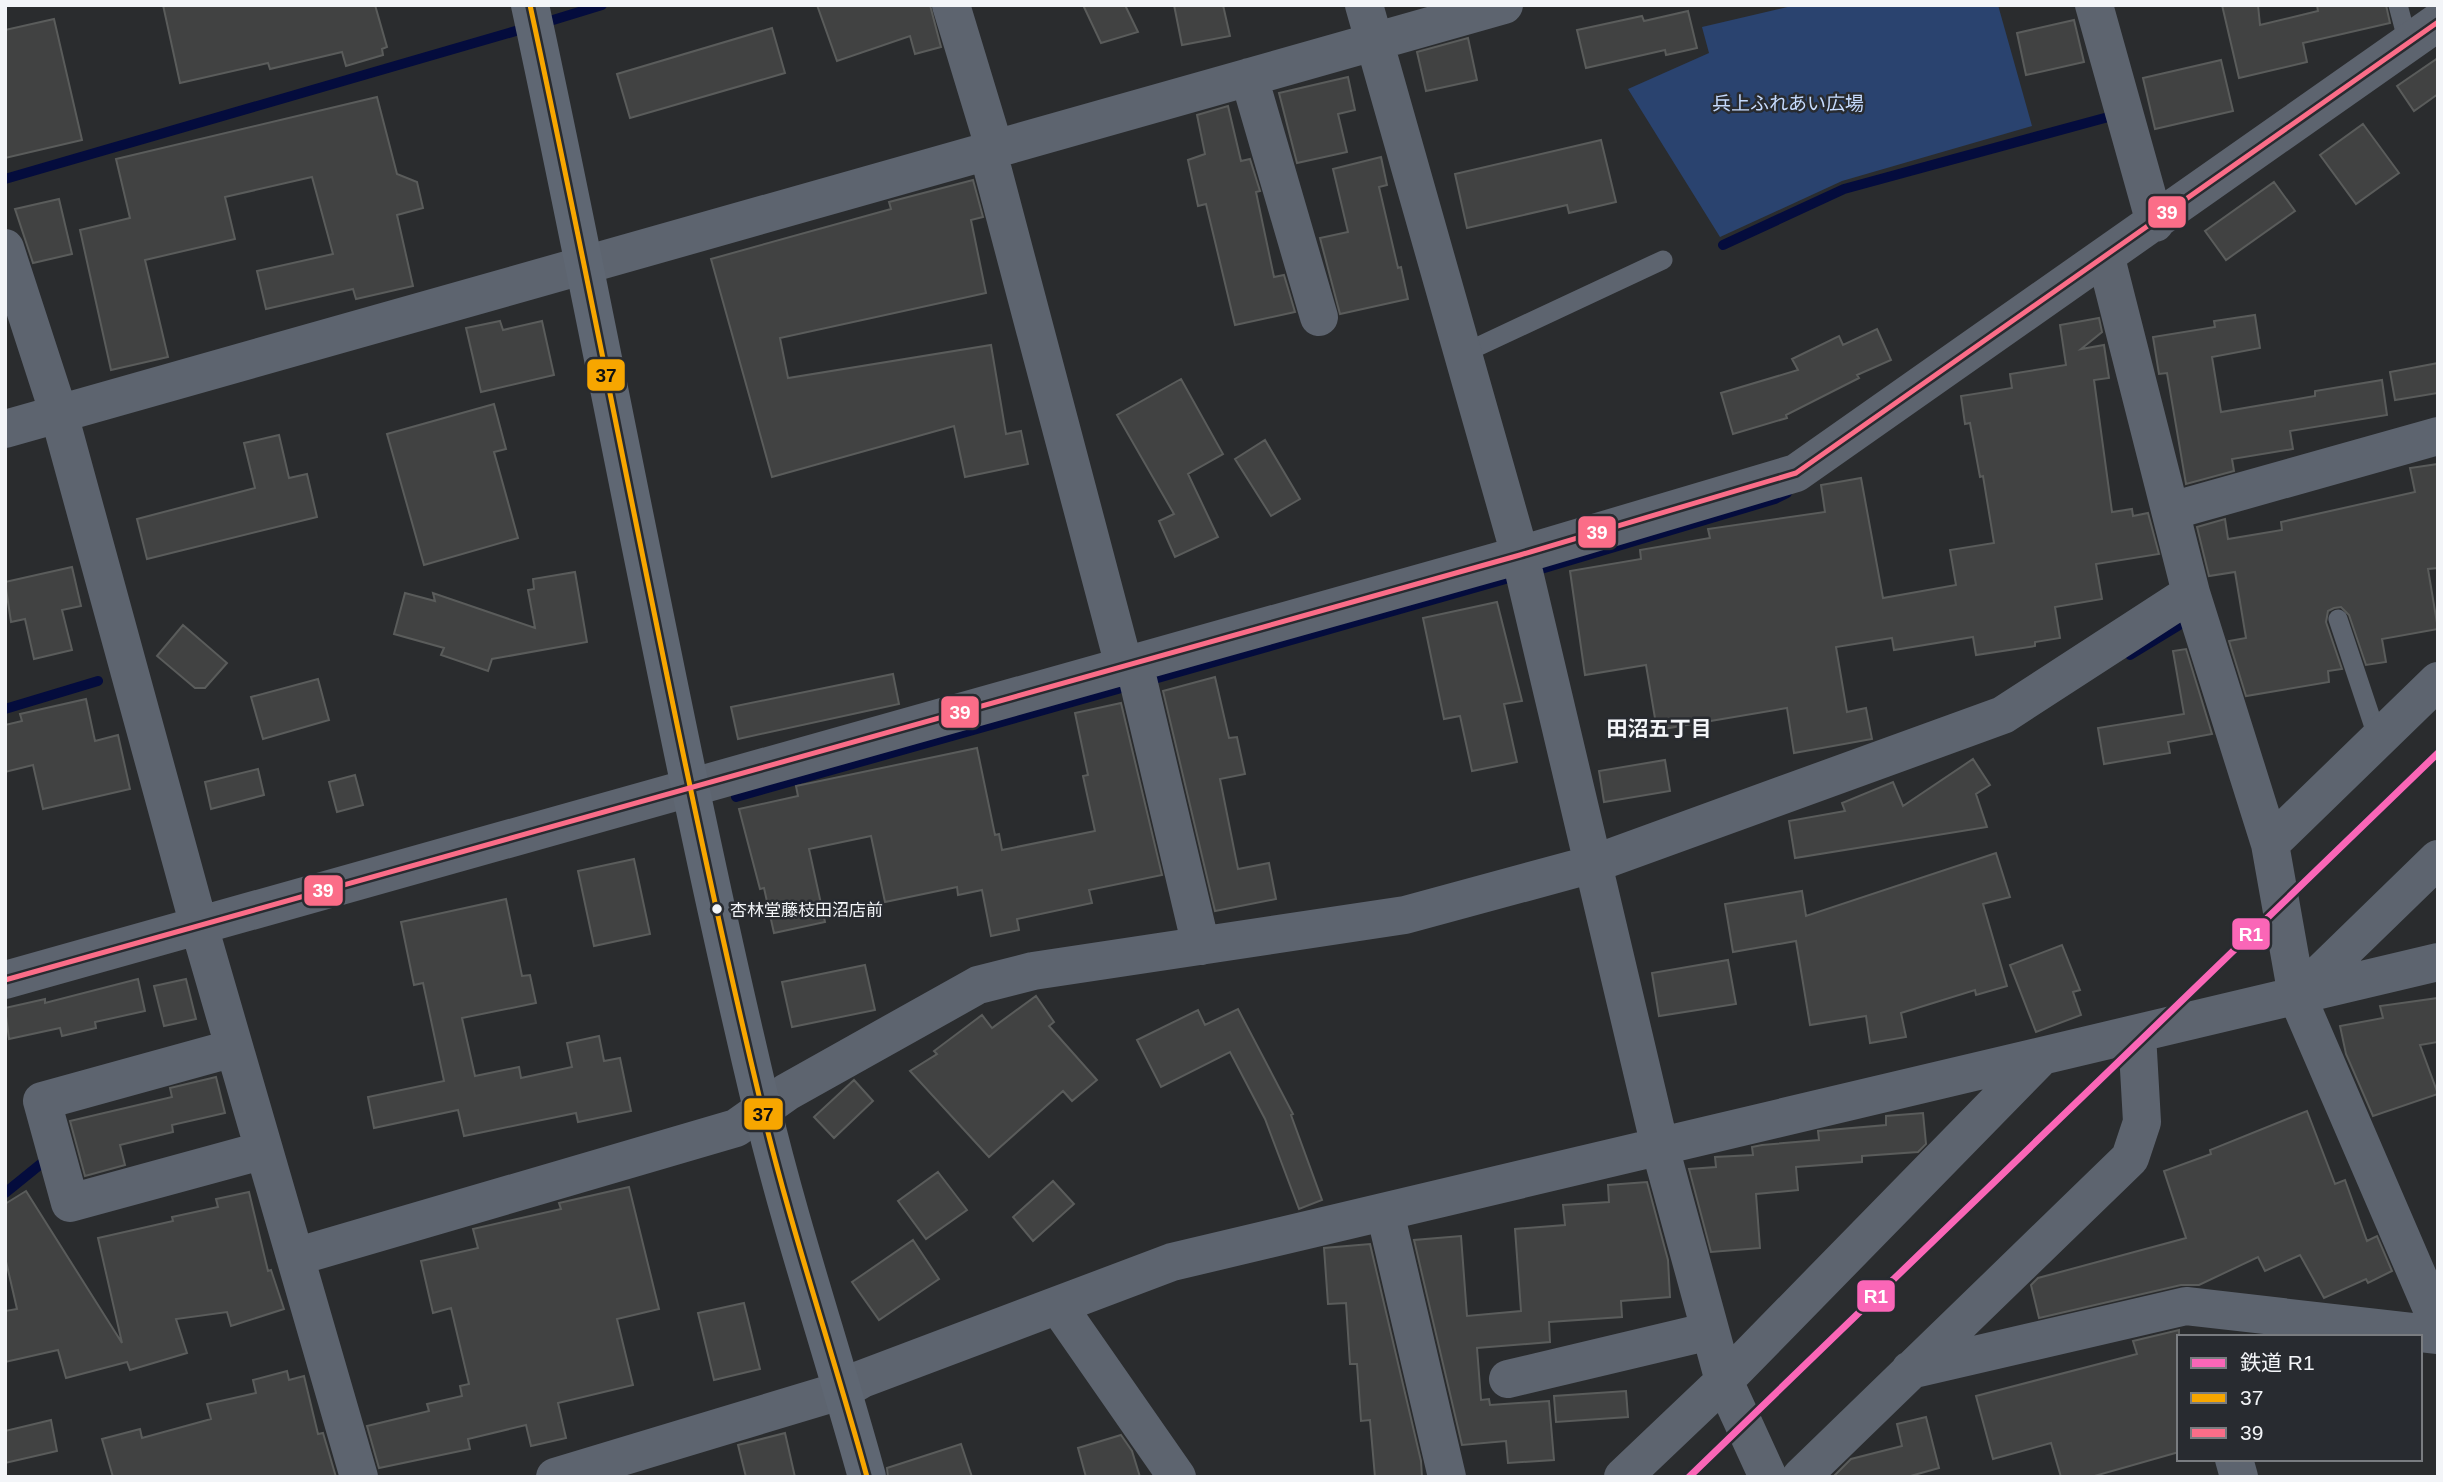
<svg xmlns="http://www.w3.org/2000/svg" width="2443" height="1482" font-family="Helvetica,'Noto Sans JP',sans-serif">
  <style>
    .green { fill: #2a436f }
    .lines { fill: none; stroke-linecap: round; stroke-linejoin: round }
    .stream { stroke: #040c3d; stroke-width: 10 }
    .building { fill: #414242; stroke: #5a5c5b; stroke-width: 2 }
    .lane { stroke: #5d646f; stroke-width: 19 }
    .street { stroke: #5d646f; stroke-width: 38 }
    .secondary { stroke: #5f6773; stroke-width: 38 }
    .bus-1-casing { stroke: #282b30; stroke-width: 10 }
    .bus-2-casing { stroke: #282b30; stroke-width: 10 }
    .bus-1 { stroke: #f7a600; stroke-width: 5 }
    .bus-2 { stroke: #fb6d88; stroke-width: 5 }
    .rail-1-casing { stroke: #282b30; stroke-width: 12 }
    .rail-1 { stroke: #fa66b7; stroke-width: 7 }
    .bus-dot { fill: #f3f5f8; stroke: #282b30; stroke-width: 2.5 }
    .labels { text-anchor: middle; stroke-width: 5; stroke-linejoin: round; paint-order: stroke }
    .bus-label { font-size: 17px; fill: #f3f5f8; stroke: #282b30; text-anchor: start }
    .park-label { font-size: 19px; fill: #c6dbfe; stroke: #282b30 }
    .neighbourhood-label { font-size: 21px; font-weight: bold; fill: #f3f5f8; stroke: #282b30 }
    .line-badge { stroke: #282b30; stroke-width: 2.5 }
    .badge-label { font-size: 19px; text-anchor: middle; font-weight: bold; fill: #fff }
    .pale-badge-label { font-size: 19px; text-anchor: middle; font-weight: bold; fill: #111 }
  </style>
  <rect width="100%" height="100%" fill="#2a2c2e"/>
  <path class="green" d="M1796 5H1998L2032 126 1842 181 1720 237 1628 89 1709 53 1702 27Z"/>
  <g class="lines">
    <path class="stream" d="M540 24 602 5
      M5 179 526 28
      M1723 245 1844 189 2112 116
      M1531 572 1775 499 1787 493
      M2130 655 2181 624 2180 615
      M1147 681 1516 576
      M5 709 98 681
      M736 797 1132 685
      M5 1193 42 1163"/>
  </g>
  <path class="building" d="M163 5H375L387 47 382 49 383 55 346 66 342 52 270 69 268 63 180 83Z
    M817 5H930L941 47 915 54 910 36 837 61Z
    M1083 5H1125L1138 32 1101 43Z
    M1174 5H1223L1230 36 1182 45Z
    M2222 5H2258L2260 25 2318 11 2317 5H2386L2390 23 2303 43 2307 62 2239 78Z
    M1688 11 1697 48 1666 55 1665 50 1586 68 1577 30 1642 16 1644 21Z
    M54 19 82 140 5 158V30Z
    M2074 20 2084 62 2026 75 2017 33Z
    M772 28 785 73 630 118 617 74Z
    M1468 38 1477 80 1426 91 1417 52Z
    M2438 58V94L2414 111 2397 86Z
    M2221 60 2233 111 2155 129 2143 78Z
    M1348 77 1355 110 1338 114 1347 152 1297 163 1279 93Z
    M377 97 397 174 417 182 423 208 397 215 413 286 356 299 353 289 266 309 257 271 333 254 312 177 225 197 235 239 145 260 168 357 111 370 80 230 130 218 116 159Z
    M1228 106 1241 161 1250 159 1260 191 1256 192 1274 277 1284 275 1295 312 1235 325 1206 204 1198 206 1188 160 1205 154 1197 115Z
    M2363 124 2399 173 2356 204 2320 155Z
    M1601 140 1616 202 1569 213 1567 205 1467 228 1455 174Z
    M1381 157 1387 185 1379 187 1398 268 1401 267 1408 299 1340 314 1320 238 1348 232 1333 169Z
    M973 180 983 217 971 220 986 293 780 338 788 378 991 345 1006 434 1021 431 1028 464 965 477 954 426 772 477 711 259 891 209 889 202Z
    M2274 182 2295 211 2226 260 2205 231Z
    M59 199 72 254 33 263 15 209Z
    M2255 315 2260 348 2212 357 2221 412 2315 396V391L2382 380 2387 415 2290 431 2293 449 2232 459 2234 471 2186 484 2167 373 2159 374 2153 337 2215 327 2214 321Z
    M2099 318 2102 332 2081 349 2104 345 2109 378 2094 380 2112 512 2132 509 2133 516 2148 513 2159 554 2096 564 2102 599 2055 607 2060 638 2035 642V646L1976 655 1973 637 1894 650 1892 638 1836 647 1847 712 1866 708 1872 739 1794 753 1787 708 1657 730 1646 665 1585 675 1570 571 1641 559 1640 550 1710 538 1708 529 1825 512 1821 485 1861 478 1883 598 1956 585 1950 550 1994 543 1983 476 1980 477 1970 423 1965 424 1961 396 2012 388 2010 374 2066 365 2060 325Z
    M500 321 503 330 542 321 554 375 481 392 466 328Z
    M1877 329 1891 360 1857 375 1859 378 1786 415 1787 418 1733 434 1721 393 1798 370 1792 359 1839 336 1843 345Z
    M2438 363V393L2395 400 2390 372Z
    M1181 379 1223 454 1188 474 1218 537 1175 557 1159 521 1174 514 1117 415Z
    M494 404 506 449 494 452 518 538 424 565 387 434Z
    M279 435 289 478 307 474 317 517 147 559 137 519 255 488 244 443Z
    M1265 440 1300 499 1271 516 1235 459Z
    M2438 464V568L2428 569 2438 629 2382 639 2386 662 2366 665 2349 615 2341 607 2334 608 2328 611 2326 622 2342 669 2328 671 2329 682 2246 696 2229 641 2246 638 2235 572 2209 576 2197 527 2225 519 2228 539 2282 530 2281 522 2415 492 2410 468Z
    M72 567 81 606 62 610 72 650 34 659 25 619 11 622 5 582Z
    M575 572 587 642 492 659 488 671 441 655 444 648 394 634 405 593 435 601 433 593 535 628 528 590 534 589 533 579Z
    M1497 602 1522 701 1504 704 1517 762 1472 771 1460 716 1444 719 1423 618Z
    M183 625 227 663 205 688H195L157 656Z
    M2186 649 2212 734 2168 742 2170 753 2104 764 2098 728 2184 714 2173 651Z
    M893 674 899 704 738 739 731 707Z
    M1215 677 1229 738 1237 737 1245 774 1220 779 1238 869 1269 863 1276 899 1215 911 1163 691Z
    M318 679 329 720 263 739 251 697Z
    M86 699 95 741 118 735 130 789 43 809 33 765 5 772V725L22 721 20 714Z
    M1121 703 1162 875 1089 890 1092 903 1017 919 1019 930 991 936 982 890 958 895 957 887 885 902 871 836 809 849 825 922 774 933 764 888 760 889 739 809 798 796 796 786 977 748 995 835 999 834 1002 850 1095 831 1083 776 1088 775 1075 713Z
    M1973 759 1990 785 1976 794 1987 827 1795 858 1789 821 1845 811 1842 803 1893 782 1903 806Z
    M1665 760 1670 791 1604 802 1599 771Z
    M258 769 264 795 211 809 205 782Z
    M355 775 363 805 337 812 329 782Z
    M1996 853 2010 897 1983 904 2007 986 1976 995 1975 990 1901 1013 1906 1037 1870 1043 1866 1016 1810 1025 1796 941 1733 952 1725 904 1802 891 1806 916Z
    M634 859 650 934 594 946 578 871Z
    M506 899 522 976 530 975 536 1003 462 1018 475 1076 519 1067 521 1078 572 1067 567 1043 599 1036 604 1061 620 1058 631 1111 578 1122 576 1113 464 1136 458 1110 374 1128 368 1097 444 1081 423 983 414 985 401 922Z
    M2062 945 2080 990 2073 992 2081 1015 2036 1032 2010 965Z
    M1728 960 1736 1004 1659 1016 1652 973Z
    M865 965 875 1010 792 1027 782 982Z
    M138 979 145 1011 95 1022 96 1028 62 1036 60 1028 9 1039 5 1008 45 999V1003Z
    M186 979 196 1019 164 1026 154 986Z
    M1036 996 1054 1022 1049 1026 1097 1080 1072 1101 1063 1091 989 1157 910 1071 937 1054 934 1051 982 1015 992 1028Z
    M2438 998V1042L2420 1045 2438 1094 2373 1116 2346 1054 2340 1026 2383 1018 2380 1006Z
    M1238 1009 1293 1114 1291 1115 1322 1200 1299 1209 1265 1119 1230 1052 1161 1087 1137 1040 1198 1010 1205 1025Z
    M216 1077 225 1113 172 1125 173 1132 120 1145 125 1165 85 1176 70 1121 172 1097 170 1088Z
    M854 1080 873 1101 834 1138 814 1117Z
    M2307 1111 2335 1184 2345 1180 2367 1241 2377 1236 2392 1271 2368 1283 2366 1279 2324 1298 2300 1255 2265 1271 2258 1257 2199 1285H2181L2039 1318 2031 1285 2038 1278 2186 1238 2164 1171 2211 1154 2210 1150Z
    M1923 1113 1926 1144 1918 1152 1862 1156V1162L1796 1167 1798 1190 1756 1194 1760 1248 1711 1252 1689 1169 1716 1167 1715 1157 1753 1155 1752 1147 1762 1145 1819 1140 1818 1131 1886 1125V1116Z
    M938 1172 967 1210 926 1239 898 1201Z
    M1053 1181 1074 1204 1033 1241 1013 1217Z
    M1647 1182 1668 1260 1670 1297 1621 1301 1622 1317 1549 1322 1550 1342 1477 1348 1481 1400 1489 1399 1490 1405 1549 1401 1554 1460 1508 1463 1506 1441 1462 1445 1414 1240 1461 1236 1467 1316 1521 1311 1515 1229 1565 1225 1563 1205 1609 1202 1608 1185Z
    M629 1187 659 1309 617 1319 633 1385 558 1403 566 1438 531 1446 526 1425 468 1439 470 1449 379 1468 367 1426 429 1411 427 1404 462 1396 460 1386 469 1384 451 1308 433 1313 421 1261 478 1248 473 1229 561 1209 559 1203Z
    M26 1191 122 1343 98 1238 173 1221 172 1217 218 1207 216 1199 249 1192 268 1271 271 1270 284 1309 231 1326 227 1312 176 1319 187 1353 130 1370 127 1362 66 1378 58 1350 5 1362V1311L17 1309 5 1257V1204Z
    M913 1240 939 1279 879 1320 852 1282Z
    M1370 1244 1421 1461 1422 1477H1375L1370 1420 1361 1421 1357 1364H1350L1346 1303 1328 1304 1324 1248Z
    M744 1303 760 1369 714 1380 698 1313Z
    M2179 1330V1452L2091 1477H2061L2051 1443 1993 1459 1976 1396 2137 1354 2133 1341Z
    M287 1371 289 1380 304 1376 318 1434 323 1433 336 1477H113L102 1439 140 1429 142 1438 211 1419 207 1404 256 1393 253 1380Z
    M1626 1391 1628 1417 1556 1422 1554 1396Z
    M1926 1417 1939 1468 1907 1477H1833L1851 1459 1902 1446 1897 1424Z
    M51 1420 57 1451 5 1463V1431Z
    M785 1433 795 1477H746L738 1445Z
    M1121 1435 1132 1451 1140 1477H1086L1078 1448Z
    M961 1444 972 1477H888L887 1468Z"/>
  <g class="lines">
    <path class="lane" d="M2398 5 2408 43
      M1462 354 1663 260
      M2338 619 2378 739"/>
    <path class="street" d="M951 5 995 150
      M1364 5 1520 555 1660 1147 1724 1381 1768 1477
      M2094 5 2155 223
      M1249 77 1319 317
      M988 152 1124 666
      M5 248 59 414 199 926 359 1477
      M2106 258 2191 593 2270 844 2297 996 2438 1323
      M5 429 1504 5
      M2171 511 2438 436
      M1134 663 1201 946
      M2270 844 2438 681
      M5 980 1520 555 1796 473 2438 22
      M2299 994 2438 859
      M234 1048 42 1101 70 1203 264 1150
      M1385 1212 1447 1477
      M295 1257 736 1128 787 1092 978 985 1033 971 1405 915 1593 864 2003 715 2191 593
      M1058 1306 1177 1477
      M1910 1370 2186 1306 2438 1335
      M1508 1379 1710 1331
      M2234 1459 2239 1477
      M555 1477 843 1390 862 1379 1172 1262 2438 962
      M1623 1477 1724 1381 2041 1057
      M1801 1477 2130 1158 2142 1122 2137 1034"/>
    <path class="secondary" d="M530 5C609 371 674 740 761 1104 791 1230 833 1353 867 1477"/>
    <g class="bus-1-casing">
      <path id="bus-1" d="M530 5C609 371 674 740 761 1104 791 1230 833 1353 867 1477"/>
    </g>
    <g class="bus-2-casing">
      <path id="bus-2" d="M5 980 1520 555 1796 473 2438 22"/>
    </g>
    <use href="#bus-1" class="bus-1"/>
    <use href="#bus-2" class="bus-2"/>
    <g class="rail-1-casing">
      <path id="rail-1" d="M1689 1477 2438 753"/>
    </g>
    <use href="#rail-1" class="rail-1"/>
  </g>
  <circle class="bus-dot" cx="717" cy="909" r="6"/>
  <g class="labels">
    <g class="bus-label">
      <text x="730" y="916">杏林堂藤枝田沼店前</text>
    </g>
    <g class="park-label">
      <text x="1788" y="110">兵上ふれあい広場</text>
    </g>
    <g class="neighbourhood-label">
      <text x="1659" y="736">田沼五丁目</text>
    </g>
  </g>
  <g class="line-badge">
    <rect x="2147" y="195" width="40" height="34" rx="7" fill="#fb6d88"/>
    <rect x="586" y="358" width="40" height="34" rx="7" fill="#f7a600"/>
    <rect x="1577" y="515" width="40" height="34" rx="7" fill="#fb6d88"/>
    <rect x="940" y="695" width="40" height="34" rx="7" fill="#fb6d88"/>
    <rect x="303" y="874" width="41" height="33" rx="7" fill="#fb6d88"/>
    <rect x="2231" y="917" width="40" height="34" rx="7" fill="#fa66b7"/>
    <rect x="743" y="1097" width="41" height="34" rx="7" fill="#f7a600"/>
    <rect x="1856" y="1279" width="40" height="34" rx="7" fill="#fa66b7"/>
  </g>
  <g class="badge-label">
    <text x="2167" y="219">39</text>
    <text x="1597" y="539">39</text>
    <text x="960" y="719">39</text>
    <text x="323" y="897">39</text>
    <text x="2251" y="941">R1</text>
    <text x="1876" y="1303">R1</text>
  </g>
  <g class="pale-badge-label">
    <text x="606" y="382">37</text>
    <text x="763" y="1121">37</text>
  </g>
  <rect width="2443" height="1482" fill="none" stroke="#f3f5f8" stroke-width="14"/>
  <rect x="2177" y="1335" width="245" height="126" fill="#282b30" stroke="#797c80" stroke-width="2"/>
  <rect x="2191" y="1358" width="35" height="10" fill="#fa66b7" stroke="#797c80" stroke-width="2"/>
  <text x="2240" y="1370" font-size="21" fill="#f3f5f8">鉄道 R1</text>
  <rect x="2191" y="1393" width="35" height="10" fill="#f7a600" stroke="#797c80" stroke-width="2"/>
  <text x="2240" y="1405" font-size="21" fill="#f3f5f8">37</text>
  <rect x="2191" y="1428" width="35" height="10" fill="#fb6d88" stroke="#797c80" stroke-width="2"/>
  <text x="2240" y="1440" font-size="21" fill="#f3f5f8">39</text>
</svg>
